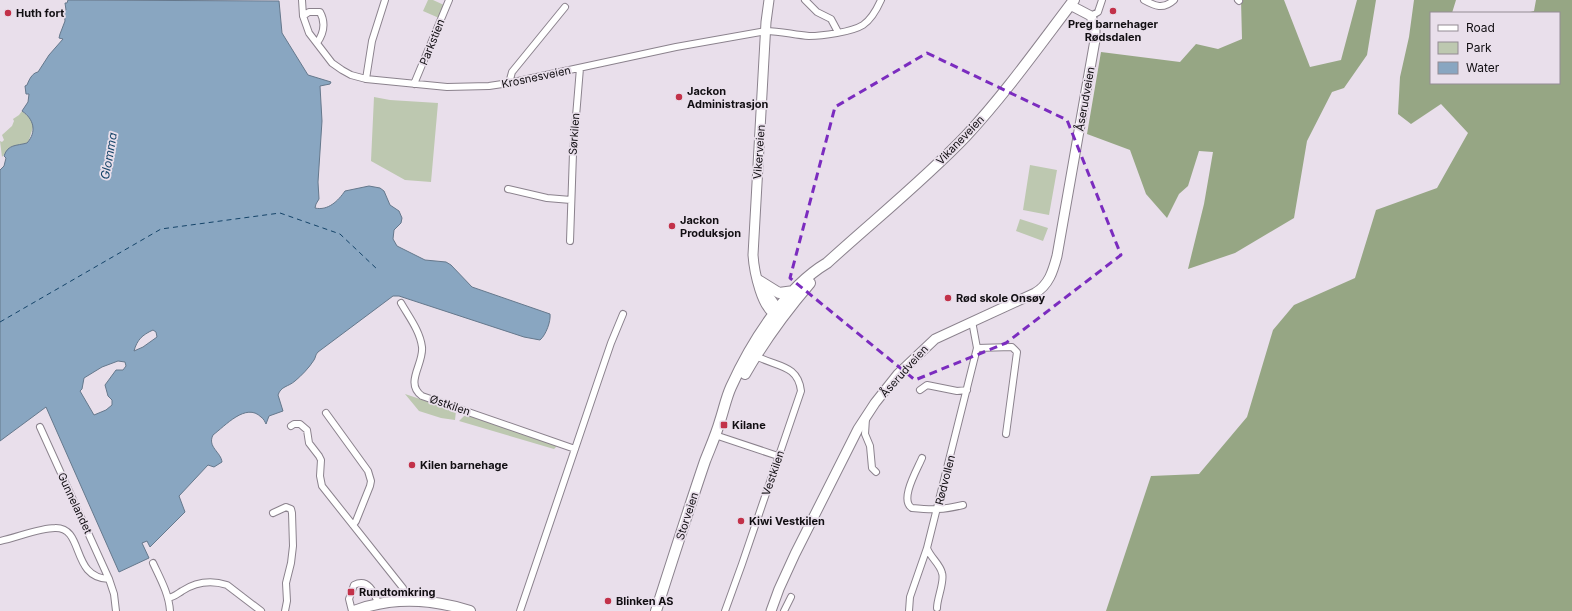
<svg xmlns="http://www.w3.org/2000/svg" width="1572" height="611" font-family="Inter,sans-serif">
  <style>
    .green { fill: #bdc8b0 }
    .forest { fill: #96a684 }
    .water { fill: #89a6c1; stroke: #65788c; fill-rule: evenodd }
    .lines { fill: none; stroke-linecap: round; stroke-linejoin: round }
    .ferry { stroke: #154469; stroke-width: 1; stroke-dasharray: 5 4; stroke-linecap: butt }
    .street-casing { stroke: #8b828d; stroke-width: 8 }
    .secondary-casing { stroke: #8b828d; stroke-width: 11 }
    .primary-casing { stroke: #8b828d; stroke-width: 12 }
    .street { stroke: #fff; stroke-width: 6 }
    .secondary { stroke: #fff; stroke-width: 9 }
    .primary { stroke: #fff; stroke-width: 10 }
    .marked { fill: none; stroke: #7b2cbf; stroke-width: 3; stroke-dasharray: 8 5; stroke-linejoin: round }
    .poi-dot { fill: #c23149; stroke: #e9dfeb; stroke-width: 1.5 }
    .labels { text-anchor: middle; stroke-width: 3.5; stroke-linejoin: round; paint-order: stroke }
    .poi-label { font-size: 11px; font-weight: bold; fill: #110e12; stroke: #e9dfeb; text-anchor: start }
    .street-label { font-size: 11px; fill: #110e12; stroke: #e9dfeb }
    .water-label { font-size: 12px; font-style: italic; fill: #154469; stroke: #e9dfeb }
  </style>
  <rect width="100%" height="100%" fill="#e9dfeb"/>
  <path class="green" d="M428 0H433L444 5 439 18 423 11Z
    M374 97 390 100 438 103 431 182 405 180 371 161Z
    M22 111 31 119 34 124 29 140 27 143 10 147 2 157 0 141 2 142 4 140 2 135 12 126 14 121 13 119 19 115Z
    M1030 165 1057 170 1049 215 1023 210Z
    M1020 219 1048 228 1043 241 1016 231Z
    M405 394 456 411 455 420 441 418 419 411Z
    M466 414 557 446 554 449 459 421Z"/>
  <path class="forest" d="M1241 0H1284L1310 67 1341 60 1357 0H1376L1367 55 1344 88 1332 92 1307 141 1294 218 1235 253 1188 269 1204 204 1213 152 1199 151 1188 186 1179 194 1167 218 1146 194 1130 150 1087 134 1101 52 1180 62 1196 44 1218 49 1242 39Z
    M1414 0H1456L1452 13H1431V83H1559V13H1526L1534 11 1536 0H1572V611H1106L1151 476 1199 474 1247 417 1273 330 1294 305 1355 278 1376 210 1437 188 1468 133 1441 104 1411 124 1398 114 1400 77 1409 37Z"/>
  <path class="water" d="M68 0 279 1 282 33 308 75 331 82 330 84 320 86 322 121 318 182 319 199 316 204 315 208C328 211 338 201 345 191L369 186 380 188 384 191 390 205 399 211 402 218 401 223 394 230 393 239 397 246 425 260 446 262 451 265 472 287 550 314C551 321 546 335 540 340L524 337 399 296H393L318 352C315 355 316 357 314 360 309 368 301 376 295 381 288 387 281 386 278 395L283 411 269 416 266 424C265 422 264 419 261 417 246 402 225 426 213 435 207 447 221 452 222 462L214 467 208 465 179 496 185 512 150 547 147 541 142 543 149 558 119 572 46 407 0 441V170L4 166 6 158 4 156C8 144 16 146 27 143 37 132 34 119 22 111L28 102 29 94H26L25 86 27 85C29 80 32 73 38 72L49 55 63 39 59 38 60 34 65 21 64 11 66 10 65 3H67ZM153 330 156 332 157 337 143 347 134 351C137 340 142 335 153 330ZM118 361 125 362 126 366 123 370H116L105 385 108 396 112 400V405L106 410 94 415 80 391 82 389 84 378 102 367Z"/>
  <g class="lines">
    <path class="ferry" d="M0 322 161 229 280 213 340 234 378 270"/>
    <g class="street-casing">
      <path id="street" d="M302 0 303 16
        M805 0 817 12 831 19 838 32
        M1144 0C1155 6 1163 10 1174 0
        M1238 0 1239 1
        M1091 16 1098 12 1102 0
        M317 43C324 33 326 23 320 12H309L303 16 309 33 332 63 342 70 351 75 366 79 447 87 489 86 509 83 676 47 766 31C781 31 794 35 809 36 822 36 852 32 863 25 872 19 877 9 881 0
        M366 79 372 41 385 0
        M509 83 512 72 565 7
        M414 84 449 0
        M508 189 547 198 571 200
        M570 241 573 153 580 68
        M401 303C409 317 420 331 422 347 424 364 404 383 422 396L575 449
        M977 348 1012 347 1017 352 1006 434
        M920 390 927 385 957 391 967 390
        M326 413 368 471 371 481 370 486 356 521 353 525
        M866 418 865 434 870 446 872 468 876 472
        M291 426 294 424H300L307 430 309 443 319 456 321 460 320 476 322 486 399 583 403 588 404 599
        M40 427 109 579 114 594 116 611
        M715 435 778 456
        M922 458C917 470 899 500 912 508 933 510 942 510 963 505
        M273 513 286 507 291 509 292 513 293 546 291 563 286 583 287 601 285 611
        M0 541C16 538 39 528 55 528 85 527 70 578 109 579
        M927 548C930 557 940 564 942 573 945 581 937 598 937 608
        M153 563C160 578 169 594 170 611
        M168 598C174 597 177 594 182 591 196 582 211 580 227 585L261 611
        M352 611 349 599 354 585C368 578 374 592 378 603
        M520 611 598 381 611 343 623 314
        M725 611 742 564 801 391C798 365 778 367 758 357
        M784 611 791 597
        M909 611 910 597 927 548 977 348 972 321"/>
    </g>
    <g class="secondary-casing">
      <path id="secondary" d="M769 0 766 22 753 255C754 270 762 313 779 316
        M762 286 781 314
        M771 611 779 589 795 554 858 429 875 403 898 374 935 339 1035 293C1049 285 1053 271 1057 256L1095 40V27L1091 16 1070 5"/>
    </g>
    <g class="primary-casing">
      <path id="primary" d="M758 280 779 293 794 291
        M745 374C764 341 786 311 810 283
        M354 611C392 596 430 598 470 611
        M656 611C672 561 688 511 705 461 710 448 716 435 720 421 724 409 726 398 731 387 751 343 785 288 827 263 873 221 923 181 966 136 1005 94 1039 46 1074 0"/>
    </g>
    <use href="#street" class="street"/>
    <use href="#secondary" class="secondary"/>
    <use href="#primary" class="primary"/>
  </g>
  <path class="marked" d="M927 53 1067 120 1121 255 1006 343 915 380 790 278 835 107Z"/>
  <g class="poi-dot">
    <circle cx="1113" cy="11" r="4"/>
    <circle cx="8" cy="13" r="4"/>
    <circle cx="679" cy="97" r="4"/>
    <circle cx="672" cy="226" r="4"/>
    <circle cx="948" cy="298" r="4"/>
    <rect x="720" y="421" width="8" height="8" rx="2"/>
    <circle cx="412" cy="465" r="4"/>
    <circle cx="741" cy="521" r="4"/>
    <rect x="347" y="588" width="8" height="8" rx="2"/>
    <circle cx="608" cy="601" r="4"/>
  </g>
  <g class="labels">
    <g class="poi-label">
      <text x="16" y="17">Huth fort</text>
      <text x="1113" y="28" text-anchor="middle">Preg barnehager<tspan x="1113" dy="13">Rødsdalen</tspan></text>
      <text x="687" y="95">Jackon<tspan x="687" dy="13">Administrasjon</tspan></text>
      <text x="680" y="224">Jackon<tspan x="680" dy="13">Produksjon</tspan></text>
      <text x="956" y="302">Rød skole Onsøy</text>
      <text x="732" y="429">Kilane</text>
      <text x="420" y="469">Kilen barnehage</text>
      <text x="749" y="525">Kiwi Vestkilen</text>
      <text x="359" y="596">Rundtomkring</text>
      <text x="616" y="605">Blinken AS</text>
    </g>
    <g class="street-label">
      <text transform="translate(432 42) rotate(-68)" y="4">Parkstien</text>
      <text transform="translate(536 77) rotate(-12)" y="4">Krosnesveien</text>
      <text transform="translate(1085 99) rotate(-80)" y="4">Åserudveien</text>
      <text transform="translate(574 134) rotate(-86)" y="4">Sørkilen</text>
      <text transform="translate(960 140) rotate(-46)" y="4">Vikaneveien</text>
      <text transform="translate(759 152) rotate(-86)" y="4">Vikerveien</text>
      <text transform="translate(904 371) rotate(-48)" y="4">Åserudveien</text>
      <text transform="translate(450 405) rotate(19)" y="4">Østkilen</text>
      <text transform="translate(773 473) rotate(-71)" y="4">Vestkilen</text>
      <text transform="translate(945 480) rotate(-76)" y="4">Rødvollen</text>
      <text transform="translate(75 503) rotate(65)" y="4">Gunnelandet</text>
      <text transform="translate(687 516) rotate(-72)" y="4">Storveien</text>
    </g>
    <g class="water-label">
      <text transform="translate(109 156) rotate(-80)" y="4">Glomma</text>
    </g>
  </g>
  <rect x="1430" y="12" width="130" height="72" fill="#e9dfeb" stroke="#938b94"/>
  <rect x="1438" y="25" width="20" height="6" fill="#ffffff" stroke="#938b94"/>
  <text x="1466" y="32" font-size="12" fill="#110e12">Road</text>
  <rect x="1438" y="42" width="20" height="12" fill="#bdc8b0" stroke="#938b94"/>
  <text x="1466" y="52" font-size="12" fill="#110e12">Park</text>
  <rect x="1438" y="62" width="20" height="12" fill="#89a6c1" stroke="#938b94"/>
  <text x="1466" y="72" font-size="12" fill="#110e12">Water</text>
</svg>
